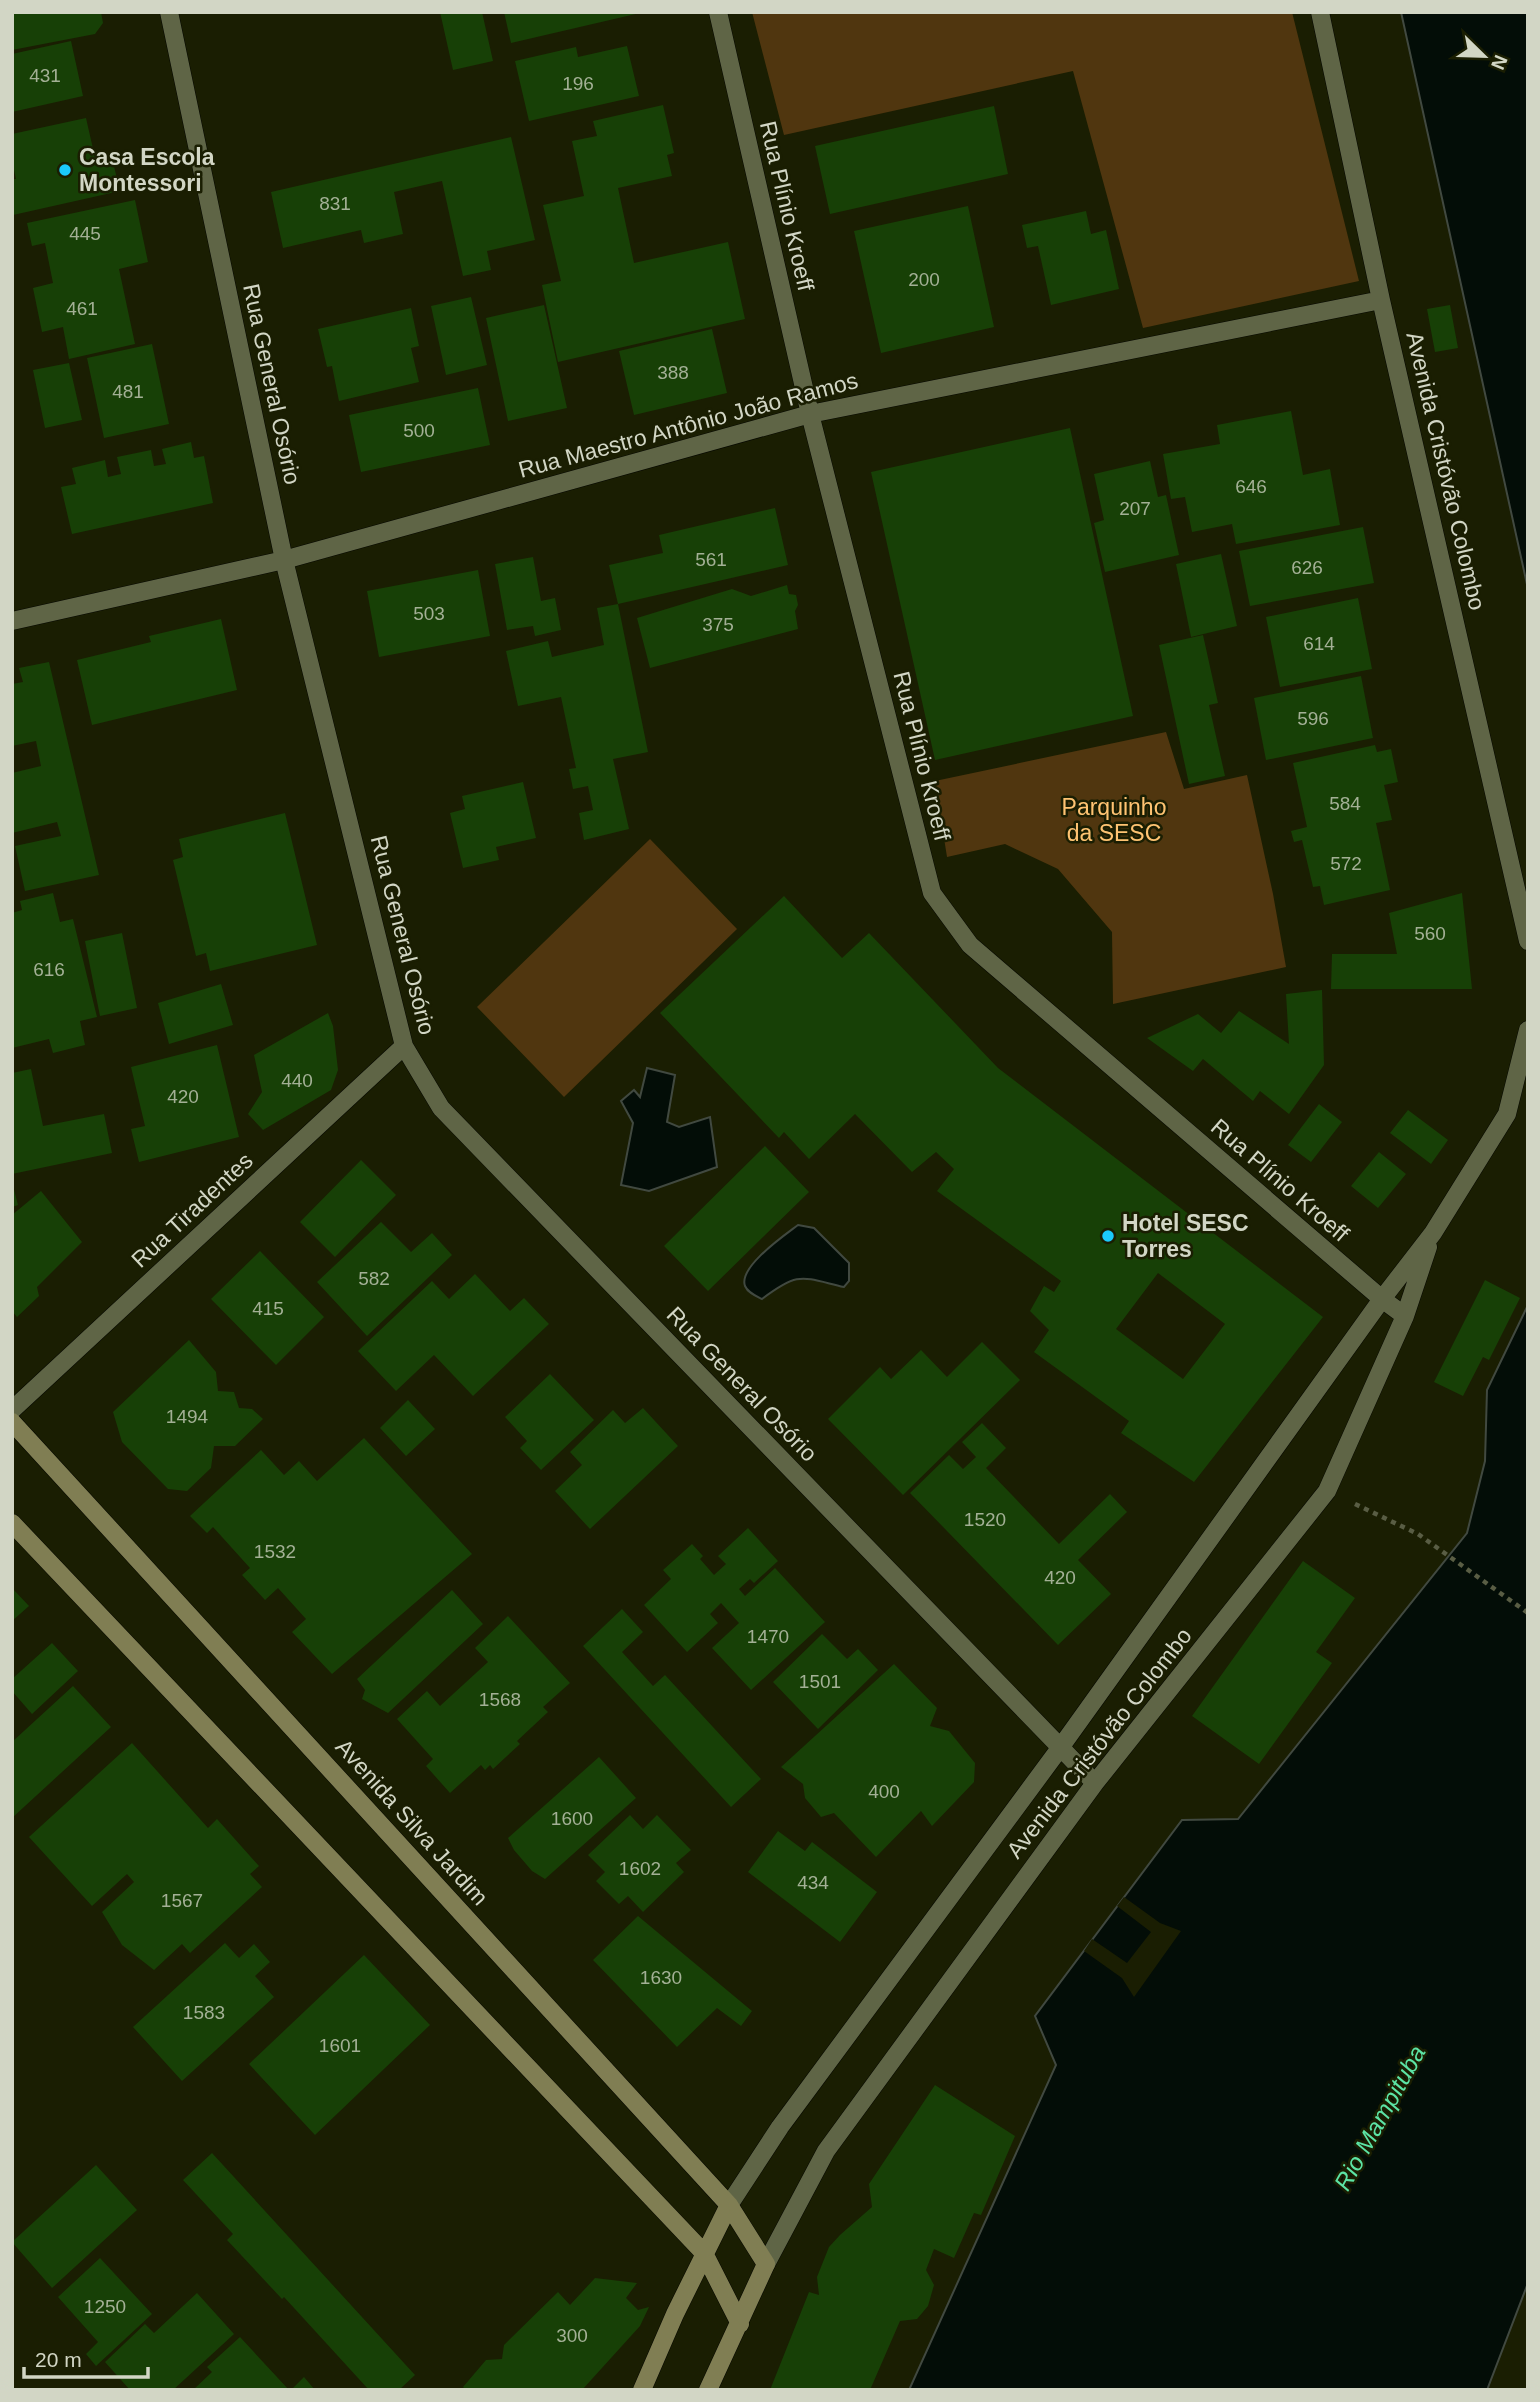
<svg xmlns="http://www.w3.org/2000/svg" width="1540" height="2402" font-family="Helvetica,sans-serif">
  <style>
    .green { fill: #50360f }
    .water { fill: #030d07; stroke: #414940; stroke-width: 2 }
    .pier { fill: #1a1e02 }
    .building { fill: #174006; fill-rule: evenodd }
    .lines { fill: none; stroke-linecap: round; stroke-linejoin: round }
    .street-casing { stroke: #060800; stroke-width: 19 }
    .secondary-casing { stroke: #060800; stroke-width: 19 }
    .path { stroke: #595d44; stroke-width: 4.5; stroke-dasharray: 5 5; stroke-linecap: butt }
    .street { stroke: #5f6546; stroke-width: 18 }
    .secondary { stroke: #807e53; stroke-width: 18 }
    .poi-dot { fill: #1bcafc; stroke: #1a1e02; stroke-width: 2.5 }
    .labels { text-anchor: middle; stroke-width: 5; stroke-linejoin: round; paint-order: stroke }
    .number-label { font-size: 19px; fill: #a3b095 }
    .poi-label { font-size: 23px; font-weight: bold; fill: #d2d6c5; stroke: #1a1e02; text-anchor: start }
    .street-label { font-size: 23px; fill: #d2d6c5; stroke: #1a1e02 }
    .park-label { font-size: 23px; fill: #fec372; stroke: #1a1e02 }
    .water-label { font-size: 24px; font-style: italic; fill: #5ce4a5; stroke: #1a1e02 }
  </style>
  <rect width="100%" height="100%" fill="#1a1e02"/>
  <path class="green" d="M752 12H1292L1359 281 1143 328 1073 71 784 135Z
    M1166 732 1184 789 1247 775 1273 894 1286 967 1113 1004 1112 932 1058 869 1005 844 947 857 935 781Z
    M650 839 737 929 564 1097 477 1007Z"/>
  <path class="water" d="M1401 12H1528V589Z
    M647 1068 675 1075 667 1122 679 1127 710 1117 717 1167 649 1191 621 1185 633 1123 621 1101 634 1090 640 1097Z
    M798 1225 814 1228 849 1263V1281L844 1287C801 1277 799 1271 762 1299 756 1296 748 1293 745 1286 738 1267 785 1235 798 1225Z
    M1528 1305V2283L1487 2390H909L1056 2065 1035 2016 1182 1820 1238 1819 1467 1533 1485 1461 1487 1390Z"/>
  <path class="pier" d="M1124 1897 1160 1923 1181 1931 1134 1997 1122 1978 1084 1951 1092 1939 1127 1963 1151 1932 1117 1906Z"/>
  <path class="building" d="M12 12H101L103 23 95 34 12 50Z
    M440 12H482L493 61 453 70Z
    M504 12H640V13L511 43Z
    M71 41 83 96 12 112V54Z
    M627 46 639 96 529 121 515 61 576 47 578 57Z
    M663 105 674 153 667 155 672 176 618 188 634 263 728 242 745 319 558 362 542 285 561 281 543 205 584 196 572 141 597 136 593 121Z
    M994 106 1008 174 830 214 815 146Z
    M86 118 96 162 112 158 120 191 13 215 12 179H16L12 161V134Z
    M511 137 535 240 487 251 491 270 463 276 442 181 394 192 403 234 364 243 361 230 283 248 271 192Z
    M135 200 148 262 119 269 135 344 69 359 63 327 42 332 33 288 53 283 45 243 32 246 27 223Z
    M968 206 994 327 881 353 854 231Z
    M1086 211 1091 234 1106 230 1119 289 1051 305 1038 246 1027 248 1022 225Z
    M471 297 487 365 446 375 431 306Z
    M544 305 567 408 508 421 486 318Z
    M1450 305 1458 348 1435 352 1427 309Z
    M411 308 419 346 411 348 419 382 339 401 332 366 327 367 318 329Z
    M712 329 727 393 634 415 619 351Z
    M152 344 169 424 104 438 87 358Z
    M69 363 82 420 45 428 33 370Z
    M478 388 490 445 361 472 349 415Z
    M1291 411 1303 475 1330 469 1340 525 1236 544 1232 524 1192 532 1185 497 1171 499 1163 454 1220 444 1217 425Z
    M1070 428 1133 716 935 760 871 472Z
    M191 442 194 458 204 456 213 503 72 534 61 487 76 484 72 468 105 460 108 477 121 474 117 457 151 450 154 466 166 464 162 449Z
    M1150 461 1158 497 1166 495 1179 555 1105 572 1094 523 1104 520 1094 474Z
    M775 508 788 565 618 604 648 752 613 759 629 829 584 840 579 813 593 810 588 786 573 789 569 769 576 768 561 697 518 706 506 651 548 641 552 657 604 645 597 608 618 604 609 565 663 553 659 535Z
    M1363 527 1374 583 1250 606 1239 551Z
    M1221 554 1237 626 1191 637 1176 564Z
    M533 557 541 601 555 598 561 630 535 636 533 626 507 630 495 564Z
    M478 570 490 636 379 657 367 591Z
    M787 585 789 594 796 595 798 605 795 611 798 629 650 668 637 618 732 589 751 596Z
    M1358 598 1372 669 1280 687 1266 617Z
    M221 619 237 690 92 725 77 660 151 642 149 636Z
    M1203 635 1218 703 1209 705 1225 776 1189 784 1159 645Z
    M49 662 99 875 25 891 15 846 61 836 57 822 12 833V773L41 766 36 741 12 746V684L23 682 19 668Z
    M1361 676 1373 738 1266 760 1254 698Z
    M1375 745 1377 752 1391 749 1398 782 1384 785 1392 820 1376 823 1390 890 1324 905 1320 886 1313 887 1302 840 1294 842 1291 831 1307 827 1293 763Z
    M523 782 536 838 496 847 499 860 463 868 450 813 465 809 462 796Z
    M285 813 317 945 210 971 206 953 196 956 173 860 183 857 179 839Z
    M53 893 60 922 73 919 97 1017 80 1021 85 1045 53 1053 49 1039 12 1048V913L22 910 20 901Z
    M1462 893 1472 989H1331L1332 954H1397L1389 913Z
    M784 896 842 958 869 933 998 1068 1323 1317 1194 1482 1121 1433 1129 1421 1034 1352 1049 1330 1030 1311 1044 1286 1054 1292 1061 1281 937 1191 954 1169 936 1152 912 1172 855 1114 809 1159 784 1132 779 1138 660 1013ZM1158 1273 1225 1324 1183 1379 1116 1329Z
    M122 933 137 1008 100 1016 85 941Z
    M221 984 233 1025 169 1044 158 1003Z
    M1322 990 1324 1065 1289 1114 1260 1091 1253 1101 1203 1059 1193 1071 1147 1038 1198 1014 1221 1033 1239 1011 1289 1044 1286 994Z
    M328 1013 333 1026 338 1070 331 1090 263 1130 248 1114 262 1092 254 1055Z
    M217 1045 239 1137 139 1162 131 1129 145 1126 131 1067Z
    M31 1069 43 1126 104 1114 112 1153 12 1174V1073Z
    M1319 1104 1342 1122 1311 1162 1288 1145Z
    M1408 1110 1448 1140 1431 1164 1390 1133Z
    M765 1146 809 1192 708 1291 664 1246Z
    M1379 1152 1406 1174 1378 1208 1351 1186Z
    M361 1160 396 1195 335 1257 300 1222Z
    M12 1182 18 1205 12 1207Z
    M41 1191 82 1242 37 1287 39 1296 17 1317 12 1311V1215Z
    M381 1222 411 1252 432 1233 452 1255 367 1336 317 1282Z
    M260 1251 324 1317 276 1365 211 1299Z
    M475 1274 510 1311 524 1298 549 1324 473 1396 434 1355 396 1391 358 1351 432 1281 449 1299Z
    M1485 1280 1520 1298 1489 1360 1483 1357 1463 1396 1434 1382Z
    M189 1340 216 1372 218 1391 234 1392 239 1408 252 1409 263 1419 235 1446H214L211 1468 187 1491 168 1489 122 1442 113 1412Z
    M982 1342 1020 1380 903 1495 828 1419 880 1367 891 1379 921 1350 947 1377Z
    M550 1374 594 1420 541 1470 520 1448 527 1441 505 1417Z
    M408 1400 435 1429 406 1456 380 1428Z
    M643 1408 678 1446 590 1529 555 1491 582 1465 570 1452 613 1410 625 1423Z
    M982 1423 1006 1448 986 1468 1059 1544 1110 1494 1127 1512 1078 1560 1111 1594 1058 1645 910 1493 949 1455 963 1469 976 1457 962 1442Z
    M364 1438 472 1554 332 1674 292 1632 306 1619 278 1588 265 1600 242 1575 250 1568 213 1527 207 1533 190 1516 261 1450 284 1475 299 1461 317 1481Z
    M748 1528 778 1561 754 1583 750 1579 739 1589 745 1596 775 1568 825 1622 751 1690 712 1648 739 1623 721 1603 710 1614 718 1623 687 1652 644 1605 671 1579 663 1570 692 1544 703 1556 700 1559 714 1575 726 1564 718 1556Z
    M1303 1561 1355 1598 1316 1652 1332 1663 1259 1764 1192 1716Z
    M12 1588 29 1606 12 1621Z
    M452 1590 483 1624 388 1713 362 1699 365 1690 357 1679Z
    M622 1609 643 1632 622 1652 653 1686 665 1675 761 1779 731 1807 583 1646Z
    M508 1616 570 1683 543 1707 548 1712 517 1741 520 1744 493 1769 490 1765 485 1770 481 1765 450 1793 426 1766 433 1759 397 1719 427 1691 440 1706 488 1662 475 1648Z
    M822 1634 847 1659 858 1649 878 1670 818 1729 773 1682Z
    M52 1643 78 1671 32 1714 12 1691V1679Z
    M894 1664 937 1708 930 1726 949 1731 975 1763 974 1782 932 1826 921 1811 876 1857 834 1813 821 1817 805 1798 803 1784 781 1767Z
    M73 1686 111 1727 12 1818V1742Z
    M132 1743 208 1828 217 1819 259 1866 250 1874 262 1887 190 1953 182 1944 154 1970 122 1945 102 1912 134 1882 127 1874 92 1906 29 1837Z
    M599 1757 636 1798 545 1879 532 1871 514 1850 508 1838Z
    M630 1815 643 1829 657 1815 691 1850 676 1863 684 1872 643 1912 628 1896 619 1904 596 1881 605 1872 588 1855Z
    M778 1831 805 1851 812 1842 877 1892 840 1942 748 1872Z
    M638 1916 752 2011 741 2026 717 2008 677 2047 593 1960Z
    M225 1943 239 1958 254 1944 270 1962 255 1976 274 1997 182 2081 133 2027Z
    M364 1955 430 2025 315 2135 249 2064Z
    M935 2085 1015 2136 981 2215 974 2213 954 2258 934 2249 926 2270 934 2285 928 2306 917 2319 900 2321 870 2390H770L809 2292 819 2295 817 2277 829 2247 840 2235 872 2207 869 2184Z
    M212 2153 415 2375 399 2390H369L284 2297 282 2299 227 2240 233 2234 183 2180Z
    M96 2165 137 2210 52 2288 12 2242Z
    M100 2258 152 2314 96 2366 86 2354 98 2342 58 2297Z
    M595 2278 637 2283 626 2298 638 2310 649 2307 640 2326 582 2390H466L463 2387 486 2360 502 2359 504 2345 558 2292 570 2305Z
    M197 2293 234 2334 173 2390H130L105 2362 145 2324 154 2333Z
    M240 2337 289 2390H193L212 2372 207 2367Z
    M304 2377 315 2390H291Z"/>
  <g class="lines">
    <g class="street-casing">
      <path id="street" d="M169 12 284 560 404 1046 441 1108 1095 1783
        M718 12 810 414 932 893 970 945 1382 1299 1405 1316
        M1320 12 1381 300 1528 941
        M12 621 284 560 810 414 1381 300
        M12 1410 404 1046
        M729 2205 780 2127 1060 1748 1382 1299 1433 1233 1507 1114 1528 1030
        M766 2264 826 2151 1095 1783 1327 1491 1405 1316 1428 1247"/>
    </g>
    <g class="secondary-casing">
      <path id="secondary" d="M12 1422 729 2205 766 2264 708 2390
        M12 1523 704 2253 740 2324
        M642 2390 675 2314 729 2205"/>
    </g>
    <path class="path" d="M1355 1504 1418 1534 1528 1613"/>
    <use href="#street" class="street"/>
    <use href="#secondary" class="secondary"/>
  </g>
  <g class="poi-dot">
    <circle cx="65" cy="170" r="7"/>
    <circle cx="1108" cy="1236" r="7"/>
  </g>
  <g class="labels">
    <g class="number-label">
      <text x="45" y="82">431</text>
      <text x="578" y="90">196</text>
      <text x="335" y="210">831</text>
      <text x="85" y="240">445</text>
      <text x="924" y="286">200</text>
      <text x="82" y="315">461</text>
      <text x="673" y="379">388</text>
      <text x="128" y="398">481</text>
      <text x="419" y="437">500</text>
      <text x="1251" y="493">646</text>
      <text x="1135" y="515">207</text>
      <text x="711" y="566">561</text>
      <text x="1307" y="574">626</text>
      <text x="429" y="620">503</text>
      <text x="718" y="631">375</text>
      <text x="1319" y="650">614</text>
      <text x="1313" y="725">596</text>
      <text x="1345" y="810">584</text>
      <text x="1346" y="870">572</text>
      <text x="1430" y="940">560</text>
      <text x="49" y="976">616</text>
      <text x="297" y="1087">440</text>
      <text x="183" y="1103">420</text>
      <text x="374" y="1285">582</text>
      <text x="268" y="1315">415</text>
      <text x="187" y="1423">1494</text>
      <text x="985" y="1526">1520</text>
      <text x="275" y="1558">1532</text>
      <text x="1060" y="1584">420</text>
      <text x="768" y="1643">1470</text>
      <text x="820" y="1688">1501</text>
      <text x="500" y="1706">1568</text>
      <text x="884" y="1798">400</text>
      <text x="572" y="1825">1600</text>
      <text x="640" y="1875">1602</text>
      <text x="813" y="1889">434</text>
      <text x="182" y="1907">1567</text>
      <text x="661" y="1984">1630</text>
      <text x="204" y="2019">1583</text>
      <text x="340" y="2052">1601</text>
      <text x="105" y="2313">1250</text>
      <text x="572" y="2342">300</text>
    </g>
    <g class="poi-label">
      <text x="79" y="165">Casa Escola<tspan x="79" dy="26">Montessori</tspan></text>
      <text x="1122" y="1231">Hotel SESC<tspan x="1122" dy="26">Torres</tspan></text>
    </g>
    <g class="street-label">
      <text transform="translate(787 206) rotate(77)" y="8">Rua Plínio Kroeff</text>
      <text transform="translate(272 384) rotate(78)" y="8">Rua General Osório</text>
      <text transform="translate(688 425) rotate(-15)" y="8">Rua Maestro Antônio João Ramos</text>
      <text transform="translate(1446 471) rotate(77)" y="8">Avenida Cristóvão Colombo</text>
      <text transform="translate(922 756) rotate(76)" y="8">Rua Plínio Kroeff</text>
      <text transform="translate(403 935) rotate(76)" y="8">Rua General Osório</text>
      <text transform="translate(1280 1180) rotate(41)" y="8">Rua Plínio Kroeff</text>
      <text transform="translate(192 1210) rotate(-43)" y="8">Rua Tiradentes</text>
      <text transform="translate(742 1384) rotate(46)" y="8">Rua General Osório</text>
      <text transform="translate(1099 1743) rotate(-52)" y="8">Avenida Cristóvão Colombo</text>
      <text transform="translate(412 1822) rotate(48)" y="8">Avenida Silva Jardim</text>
    </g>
    <g class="park-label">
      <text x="1114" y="815">Parquinho<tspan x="1114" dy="26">da SESC</tspan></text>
    </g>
    <g class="water-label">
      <text transform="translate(1380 2118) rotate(-61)" y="8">Rio Mampituba</text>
    </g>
  </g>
  <rect width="1540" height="2402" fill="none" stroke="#d2d6c5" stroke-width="28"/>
  <g transform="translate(1484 56) rotate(113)" stroke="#1a1e02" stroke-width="5" paint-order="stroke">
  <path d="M0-5L12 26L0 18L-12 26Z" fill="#d2d6c5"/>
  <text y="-10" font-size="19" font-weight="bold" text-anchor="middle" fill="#d2d6c5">N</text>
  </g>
  <path d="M24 2367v10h124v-10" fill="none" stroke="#d2d6c5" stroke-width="3.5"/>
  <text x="35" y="2367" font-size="21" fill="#d2d6c5" stroke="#1a1e02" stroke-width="5" paint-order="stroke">20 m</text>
</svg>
